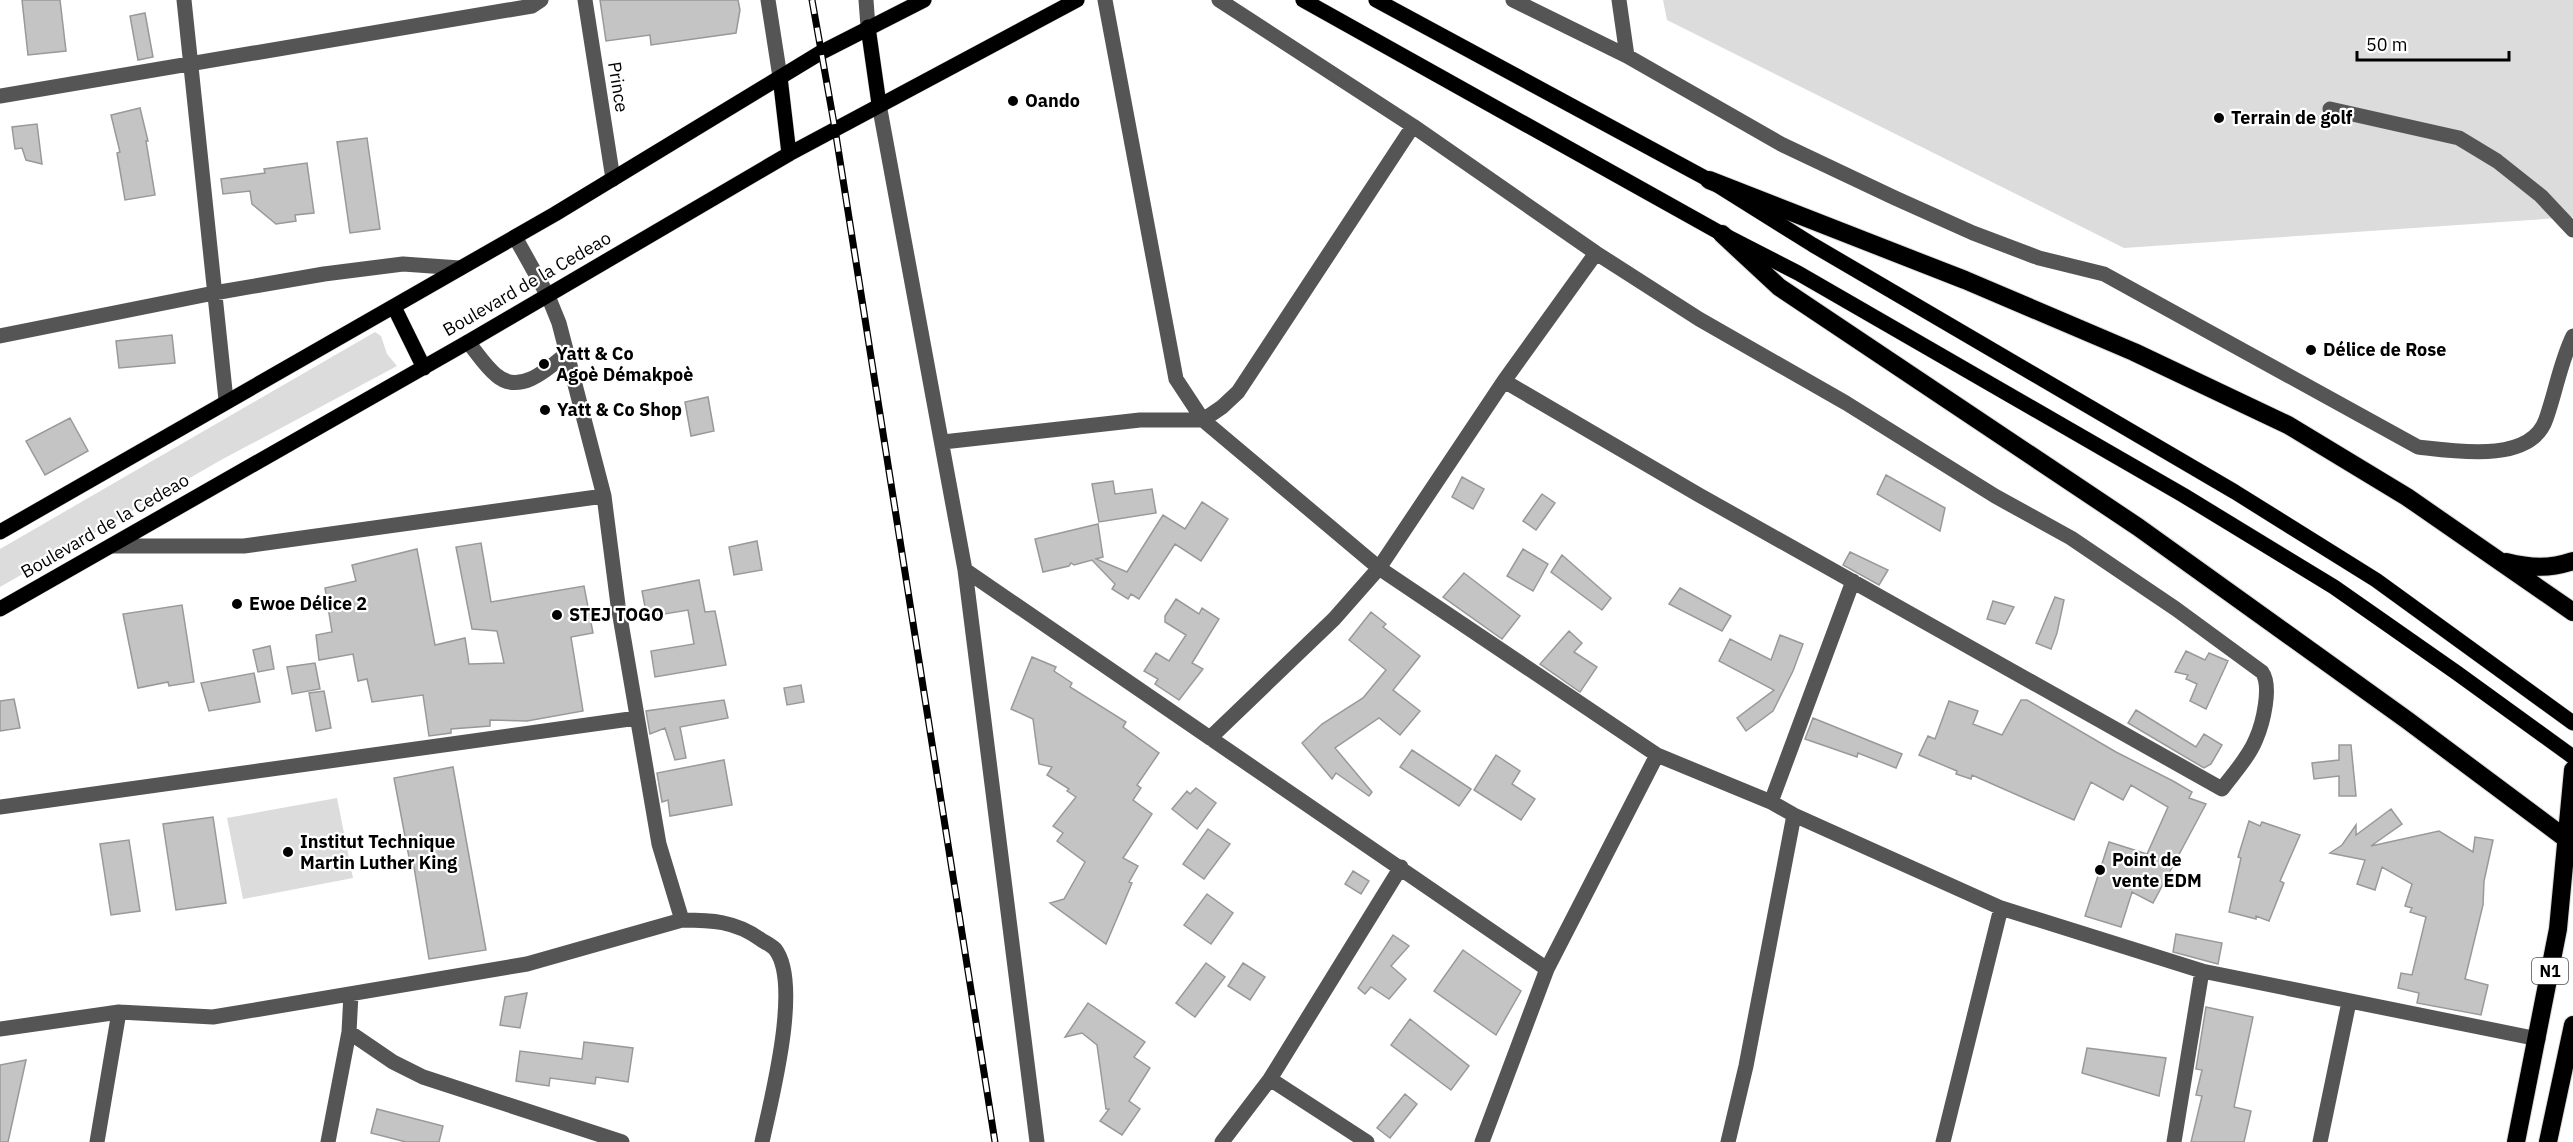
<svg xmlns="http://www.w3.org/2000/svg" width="2573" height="1142" font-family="'IBM Plex Sans',sans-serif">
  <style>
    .green { fill: #dcdcdc }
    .building { fill: #c4c4c4; stroke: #999; stroke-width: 1.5 }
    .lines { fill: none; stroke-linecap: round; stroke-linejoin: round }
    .major-casing { stroke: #dbdbdb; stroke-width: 16 }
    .highway-casing { stroke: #dbdbdb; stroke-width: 20 }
    .minor { stroke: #555; stroke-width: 15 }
    .major { stroke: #000; stroke-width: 15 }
    .highway { stroke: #000; stroke-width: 18 }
    .rail-casing { stroke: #000; stroke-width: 7 }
    .rail { stroke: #fff; stroke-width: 4.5; stroke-dasharray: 14; stroke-linecap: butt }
    .poi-dot { fill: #000; stroke: #fff; stroke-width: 2 }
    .labels { text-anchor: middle; stroke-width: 4.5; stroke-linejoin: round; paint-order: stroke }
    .shield { fill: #fff; stroke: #4c4c4c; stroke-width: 1.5 }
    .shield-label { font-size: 16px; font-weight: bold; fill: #000 }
    .street-label { font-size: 18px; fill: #000; stroke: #fff }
    .poi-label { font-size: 18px; font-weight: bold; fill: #000; stroke: #fff; text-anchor: start }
  </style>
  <rect width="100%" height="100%" fill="#fff"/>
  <path class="green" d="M1663 0H2573V217L2124 248 1667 20Z
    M375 332 381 336 387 354 397 366 221 460 0 587V549Z
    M337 798 353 878 243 899 227 818Z"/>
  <path class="building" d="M22 0H60L66 51 28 55Z
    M600 0H738L740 10 736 33 651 45 650 35 606 41Z
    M145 13 153 57 138 60 130 16Z
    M140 108 148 141H146L155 195 125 200 117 153 120 152 111 115Z
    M37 124 42 164 26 160 22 148 15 149 12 127Z
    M367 138 380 229 350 233 337 142Z
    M307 163 314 213 295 215 296 221 276 224 252 204 250 191 223 194 221 179 265 173 264 169Z
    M172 335 175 363 119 368 116 341Z
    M708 397 714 431 691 436 685 402Z
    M70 418 88 451 45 475 26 441Z
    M1886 475 1945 508 1940 531 1877 494Z
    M1462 477 1484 489 1473 509 1452 497Z
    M1113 481 1115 494 1152 489 1156 513 1099 522 1092 484Z
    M1542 494 1555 503 1536 530 1523 521Z
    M1202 502 1228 519 1201 561 1175 544 1139 599 1131 594 1128 599 1112 589 1115 584 1092 560 1074 565 1071 563 1069 566 1043 572 1035 539 1098 524 1103 557 1096 559 1127 572 1163 515 1185 529Z
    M757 541 762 570 734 575 729 547Z
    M481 543 491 602 584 586 593 633 571 637 583 711 527 721 490 720V726L451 729V733L429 736 423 695 372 702 367 679 358 681 353 654 319 660 316 635 332 632 325 588 356 581 352 565 417 549 435 645 465 638 469 664 504 663 497 631 472 629 456 547Z
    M1523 549 1548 564 1533 591 1507 576Z
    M1850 552 1888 570 1879 585 1843 565Z
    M1562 555 1611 598 1602 610 1551 572Z
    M1464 573 1520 616 1502 639 1443 597Z
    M699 580 705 612 715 611 726 665 655 677 651 651 694 644 688 610 647 617 642 591Z
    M1680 588 1731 616 1722 631 1669 604Z
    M2055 597 2064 600 2057 633 2051 649 2036 643Z
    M1176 599 1199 614 1202 608 1219 619 1192 663 1203 669 1179 700 1155 684 1158 679 1144 671 1156 653 1169 661 1186 635 1165 622V616Z
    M1993 601 2014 607 2005 624 1987 619Z
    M182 605 194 682 169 686 168 682 138 688 123 614Z
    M1371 612 1386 624 1383 627 1420 656 1393 690 1420 711 1400 735 1379 718 1335 748 1372 792 1369 796 1336 773 1332 779 1302 743 1322 724 1363 698 1386 670 1349 640Z
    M1569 631 1582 643 1574 652 1597 667 1580 692 1540 664Z
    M1780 635 1803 644 1793 671 1773 711 1746 731 1737 718 1774 690 1719 661 1730 639 1771 660Z
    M270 646 274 669 258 672 253 650Z
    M2186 651 2205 660 2209 653 2228 661 2206 709 2190 701 2197 684 2186 679 2188 675 2175 672Z
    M1032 657 1056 667 1054 671 1072 683 1070 687 1126 722 1123 727 1159 753 1137 785 1141 788 1133 800 1152 814 1123 858 1138 866 1129 882 1132 883 1106 944 1050 903 1064 899 1085 862 1057 841 1063 833 1053 826 1076 797 1067 791 1069 789 1047 775 1052 767 1039 764 1033 719 1011 709Z
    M315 663 320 689 292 694 287 667Z
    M254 673 260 702 209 711 201 683Z
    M801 685 804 702 787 705 784 688Z
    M324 691 331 728 316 731 309 693Z
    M14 699 20 728 0 731V701Z
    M724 700 728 718 680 727 686 758 675 760 665 728 650 734 646 711Z
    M2021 700H2027L2116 752 2173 781 2192 792 2189 798 2206 804 2153 903 2132 892 2121 927 2085 916 2109 842 2147 854 2168 807 2131 785 2123 800 2091 782 2074 820 1972 775 1971 779 1956 774 1957 771 1919 755 1928 736 1935 739 1949 701 1978 711 1973 724 2002 735Z
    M2136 710 2196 747 2204 734 2222 745 2211 764 2204 768 2128 723Z
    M1813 718 1902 754 1896 768 1858 753 1857 757 1805 739Z
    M2339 745H2351L2356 796H2339V776L2314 779 2312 763 2339 760Z
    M1412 750 1471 789 1459 806 1400 767Z
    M1496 755 1520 771 1512 784 1535 799 1521 820 1474 790Z
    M724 760 732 805 670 816 668 800 662 802 657 773Z
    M453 767 486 950 429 959 414 867 411 868 394 778Z
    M1196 788 1216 803 1197 829 1172 809 1187 791 1190 794Z
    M2391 809 2402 824 2371 846 2439 831 2473 852 2475 837 2493 840 2484 881 2483 905 2465 979 2488 985 2481 1015 2417 1003 2419 993 2398 988 2401 973 2412 975 2426 917 2410 912 2412 908 2405 906 2412 884 2382 867 2375 890 2357 884 2365 860 2330 853 2342 845 2356 825V835Z
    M213 817 226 903 176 910 163 824Z
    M2249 821 2260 826 2262 822 2300 835 2280 881 2284 883 2269 921 2256 916V919L2229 912 2241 858 2238 857Z
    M1208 829 1230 844 1204 879 1183 864Z
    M129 840 140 911 111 915 100 844Z
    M1353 871 1369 881 1361 894 1345 884Z
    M1207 894 1233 913 1211 944 1184 925Z
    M2176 934 2222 943 2218 964 2173 952Z
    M1393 935 1409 946 1391 966 1406 979 1389 999 1371 987 1365 994 1358 988Z
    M1463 950 1521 991 1496 1035 1434 991Z
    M1206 963 1225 977 1195 1017 1176 1003Z
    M1243 963 1265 977 1250 1000 1228 986Z
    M527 993 520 1028 500 1025 505 997Z
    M1088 1003 1145 1042 1134 1057 1150 1068 1129 1101 1140 1109 1122 1135 1100 1121 1109 1109H1106L1097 1045 1082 1033 1065 1037Z
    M2206 1007 2253 1017 2234 1107 2251 1111 2244 1142H2191L2202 1096 2196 1095 2202 1070 2196 1069Z
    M1410 1019 1469 1066 1451 1090 1391 1045Z
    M584 1042 633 1048 628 1082 596 1077 595 1084 550 1078 549 1086 516 1081 520 1051 582 1059Z
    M2087 1048 2166 1058 2159 1096 2082 1073Z
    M26 1060 8 1142H0V1065Z
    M1405 1094 1417 1104 1390 1138 1377 1128Z
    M377 1109 443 1126 439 1142H406L371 1133Z"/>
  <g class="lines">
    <g class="major-casing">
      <path id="major" d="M1303 0 1722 234 1798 273 2183 495 2334 587 2457 673 2573 757
        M1376 0 1709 180 1813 245 2235 492 2376 580 2573 723
        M868 27 879 104
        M780 77 789 154
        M394 307 424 368
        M0 532 555 214 820 53 924 0
        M0 609 468 342 789 154 1077 0"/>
    </g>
    <g class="highway-casing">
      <path id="highway" d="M1709 180 1965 280 2134 352 2288 425 2407 497 2573 612
        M1722 234 1779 287 2138 527 2407 720 2573 844
        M2506 562C2530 568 2549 569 2573 561
        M2516 1142 2558 929 2573 770
        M2548 1142 2573 1025"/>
    </g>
    <path class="minor" d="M184 0 226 400
      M585 0 613 179
      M768 0 780 77
      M866 0 868 27
      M1105 0 1176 379 1203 420 1379 568 1657 755 1771 802 1794 815 2001 908 2202 971 2538 1039
      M1219 0 1413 126 1596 253 1699 319 1846 403 1995 496 2071 538 2176 609 2262 672C2272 686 2263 723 2256 739 2249 757 2233 774 2222 789L1699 495 1504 381
      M1513 0 1627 56 1781 144 1895 198 1973 233 2039 258 2104 274 2418 447C2454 451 2531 464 2546 419 2556 391 2560 363 2573 336
      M1619 0 1627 56
      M0 96 532 6 541 0
      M879 104 965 570 1037 1142
      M2330 109 2459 138 2497 161 2541 196 2573 230
      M515 237 548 296 559 323 604 496 618 605 659 844 682 920C711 920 735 921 760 939 764 942 771 945 775 949 802 983 771 1100 762 1142
      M0 336 214 293 324 274 403 264 460 268
      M468 342C477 353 485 366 496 375 520 396 549 368 567 353
      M943 442 1140 420H1203L1222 407 1238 392 1413 126
      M111 546H244L604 496
      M965 570 1547 969
      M1210 738 1334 619 1379 568 1504 381 1596 253
      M1771 802 1853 581
      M0 807 637 718
      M0 1029 119 1012 213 1017 527 964 682 920
      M349 1032 393 1062 423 1077 622 1142
      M1270 1079 1367 1142
      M97 1142 119 1012
      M328 1142 349 1032 351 994
      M1222 1142 1270 1079 1401 867
      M1482 1142 1547 969 1657 755
      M1728 1142 1746 1066 1794 815
      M1943 1142 2001 908
      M2174 1142 2202 971
      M2320 1142 2349 1002"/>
    <use href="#major" class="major"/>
    <use href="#highway" class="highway"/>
    <g class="rail-casing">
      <path id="rail" d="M812 0 835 129 995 1142"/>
    </g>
    <use href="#rail" class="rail"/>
  </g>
  <g class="poi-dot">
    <circle cx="1013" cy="101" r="6"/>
    <circle cx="2219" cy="118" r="6"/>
    <circle cx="2311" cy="350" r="6"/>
    <circle cx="544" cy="364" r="6"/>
    <circle cx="545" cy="410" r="6"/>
    <circle cx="237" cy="604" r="6"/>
    <circle cx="557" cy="615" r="6"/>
    <circle cx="288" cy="852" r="6"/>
    <circle cx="2100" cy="870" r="6"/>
  </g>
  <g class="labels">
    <rect class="shield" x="2532" y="958" width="36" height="26" rx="4.5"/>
    <g class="shield-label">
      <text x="2550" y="977">N1</text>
    </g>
    <g class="street-label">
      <text transform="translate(618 87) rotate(81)" y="6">Prince</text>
      <text transform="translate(527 284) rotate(-30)" y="6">Boulevard de la Cedeao</text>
      <text transform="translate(105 526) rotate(-30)" y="6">Boulevard de la Cedeao</text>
    </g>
    <g class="poi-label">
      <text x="1025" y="107">Oando</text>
      <text x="2231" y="124">Terrain de golf</text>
      <text x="2323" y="356">Délice de Rose</text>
      <text x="556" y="360">Yatt &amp; Co<tspan x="556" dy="21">Agoè Démakpoè</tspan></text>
      <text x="557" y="416">Yatt &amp; Co Shop</text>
      <text x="249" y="610">Ewoe Délice 2</text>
      <text x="569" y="621">STEJ TOGO</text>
      <text x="300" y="848">Institut Technique<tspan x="300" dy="21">Martin Luther King</tspan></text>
      <text x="2112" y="866">Point de<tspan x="2112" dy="21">vente EDM</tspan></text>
    </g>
  </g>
  <path d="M2357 51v9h152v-9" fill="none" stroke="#000000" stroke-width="3"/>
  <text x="2366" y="51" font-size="18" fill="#000000" stroke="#ffffff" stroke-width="4.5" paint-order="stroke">50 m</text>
</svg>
